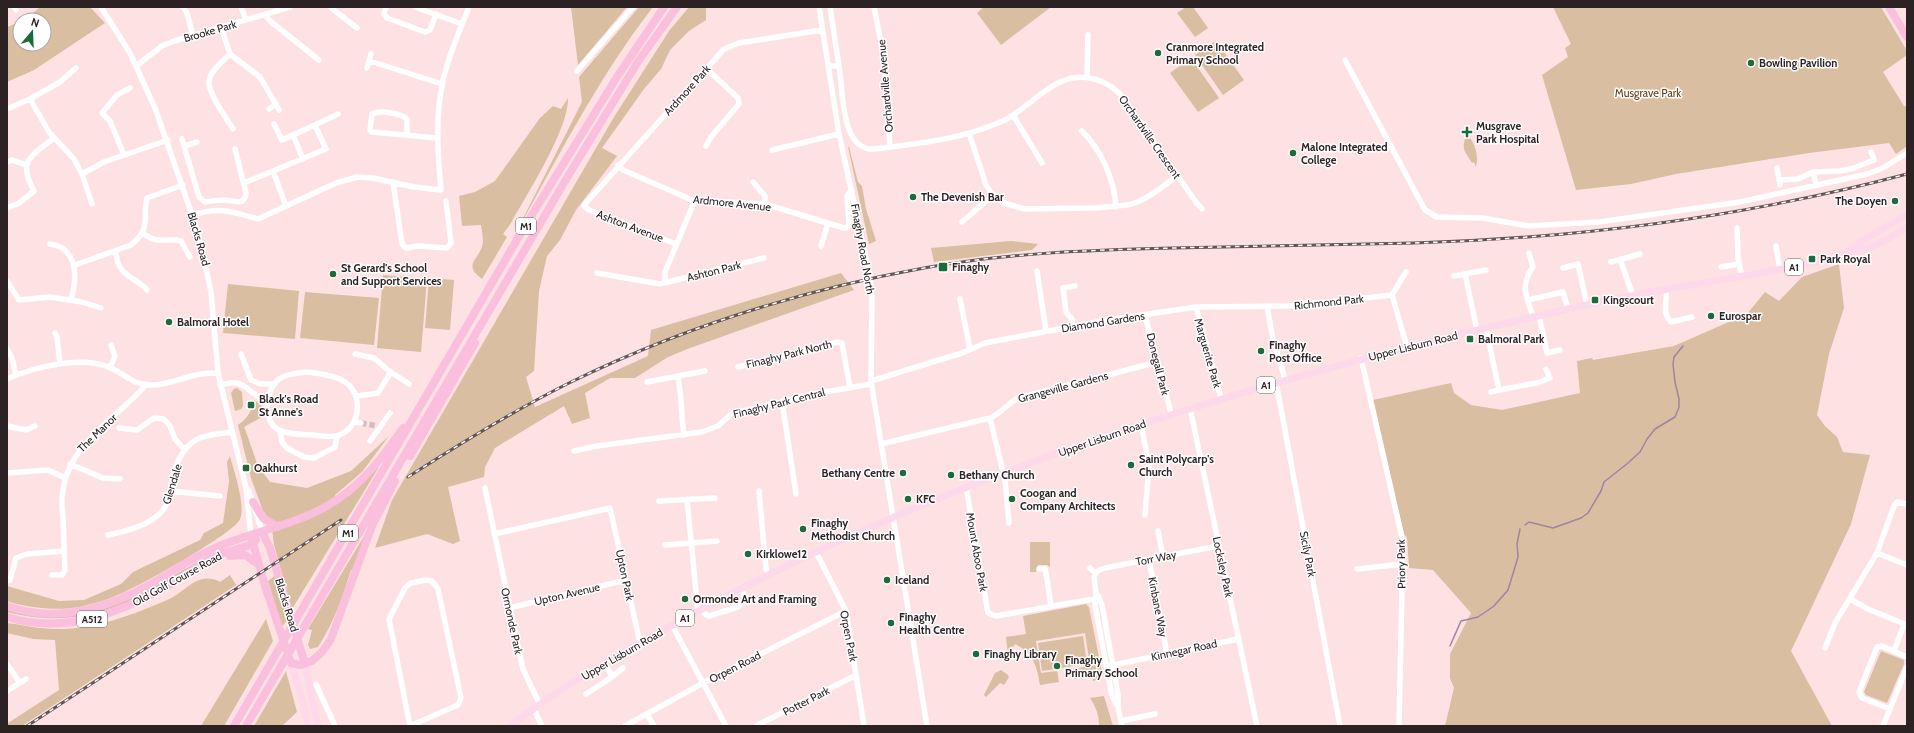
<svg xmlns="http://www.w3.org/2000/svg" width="1914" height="733" font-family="Cabin,sans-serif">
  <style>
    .green { fill: #d9bea1 }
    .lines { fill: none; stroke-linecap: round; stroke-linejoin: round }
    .stream { stroke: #9e85a1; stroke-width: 1.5 }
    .minor-tunnel { stroke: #d4bbbc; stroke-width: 5.5; stroke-dasharray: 5.5 3; stroke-linecap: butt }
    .minor { stroke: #fff; stroke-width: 5.5 }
    .major { stroke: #fdd9eb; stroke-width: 7 }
    .highway { stroke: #fbbfde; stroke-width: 8 }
    .rail-casing { stroke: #635455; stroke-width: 3 }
    .rail { stroke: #fff; stroke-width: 1.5; stroke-dasharray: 4.5; stroke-linecap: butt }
    .poi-dot { fill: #1b6b3c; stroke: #fff; stroke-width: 1.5 }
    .labels { text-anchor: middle; stroke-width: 3; stroke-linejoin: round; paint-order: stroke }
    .shield { fill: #fff; stroke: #6c6465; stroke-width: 1 }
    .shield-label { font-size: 10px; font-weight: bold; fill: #2d2223 }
    .street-label { font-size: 11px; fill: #2d2223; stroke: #fff }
    .poi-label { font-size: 11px; font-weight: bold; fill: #2d2223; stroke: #fff; text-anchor: start }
    .park-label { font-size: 11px; fill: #644214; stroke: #fff }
  </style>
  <rect width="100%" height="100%" fill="#fee1e2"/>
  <path class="green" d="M40 7H90L105 23 34 70 7 82V27L20 22V44H44V20H25Z
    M571 7H627L578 65Z
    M639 7H653C597 79 555 163 511 242L582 102 579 77Z
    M689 7H706V20L689 31 670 50 661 69 644 89 602 148 617 156 576 210 560 240 547 256 539 291 534 371 526 377 535 407 648 356 651 330 841 273 854 290 690 348 668 357 635 378H610L585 393 590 418 572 424 564 406 495 448 485 467 484 477 448 487 460 541 453 544 427 534 375 548 392 500 614 117 669 31Z
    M984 7H1051L1001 45 977 13Z
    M1186 7H1193L1208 28 1195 37 1177 13Z
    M1553 7H1881L1907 51V55L1883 72 1904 106 1907 107V146L1896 154 1889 143 1809 153 1676 174 1631 184 1576 190 1542 75 1568 57 1565 48 1571 44Z
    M1216 41 1244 80 1223 95 1195 55Z
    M1191 58 1219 98 1198 112 1170 73Z
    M568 98C569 129 527 194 511 223L503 234 507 237 482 279C464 265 476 262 482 247 484 240 482 232 481 225L462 226 459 196 475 192 495 181 540 118 553 106 561 109Z
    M1466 133C1475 143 1479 154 1476 167L1474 162 1472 163C1463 148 1462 152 1466 133Z
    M848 147H849L858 182 862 186 866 209 876 241 869 244Z
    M1011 241 1038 244 1032 250 934 262 931 248Z
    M1839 264 1844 308 1829 354 1817 415 1825 426 1837 437 1843 452 1870 455 1851 524 1791 651 1832 726H1445L1454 688 1450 678V654L1471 613 1433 570 1409 568 1407 538 1404 534 1373 400 1451 383 1454 393 1471 405 1502 410 1580 393 1577 361 1592 358 1593 360 1674 346 1747 314 1765 292 1779 301 1802 277Z
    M383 275 427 279 421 352 377 348Z
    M429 278 454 280 450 330 425 328Z
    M228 284 299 291 295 339 223 333Z
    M305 292 379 298 374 345 300 338Z
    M237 388 242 392 243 406 241 409 235 411 231 393 234 389Z
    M254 400 262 406V417L244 427 245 429 258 466 270 482 307 488 351 471 389 436 362 472 335 495 338 502 379 467 292 609 274 545 271 521 263 511 251 478 238 425C248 418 251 412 254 400Z
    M230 456C234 472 246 505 240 519 235 533 138 587 120 594 107 600 92 604 79 607 59 611 26 608 7 601V586L59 601 84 600 121 584 133 572 200 540 204 533 223 523 229 482 227 462Z
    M369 528 354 570H351C342 599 334 622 318 647L310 649 308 645 312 630 308 629Z
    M1030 542H1050V567L1047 565H1038L1036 572H1030Z
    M226 549C153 590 95 635 7 612V609L17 611 100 609 130 599 152 588 206 557Z
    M230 575 236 585 22 726H7V722L8 723 59 690 55 640 33 639 7 633V623C23 625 39 629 55 629 94 630 132 615 167 600 185 593 198 570 220 582Z
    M275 576 288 618 282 627 268 581Z
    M1086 604 1089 607 1102 672 1100 679 1093 681 1092 676 1075 679 1073 669 1090 666 1085 633 1036 641 1041 673 1057 671 1059 682 1040 685C1037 666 1033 653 1015 644L1013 647 1011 646 1008 655 1006 637 1026 634 1023 616Z
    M266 619 273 641 224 726H201Z
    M1083 636 1087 664 1042 671 1038 643Z
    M1881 651 1904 660V664L1887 703 1866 695 1864 692Z
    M1001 670 1008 675 1009 677 1004 685 1000 683 986 697 984 695 995 673Z
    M286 671 297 712 282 726H254Z
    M1104 696 1113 726H1099C1099 715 1096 707 1090 698Z"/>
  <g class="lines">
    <path class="stream" d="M1525 525 1529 522 1553 528 1581 518 1588 513 1601 491 1604 482 1628 463 1640 452 1647 439 1655 429 1675 417 1679 407V399L1675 382 1673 364 1674 357 1683 346
      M1450 646 1461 621 1478 617 1494 606 1508 590 1518 557 1517 544 1520 529"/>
    <path class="minor-tunnel" d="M361 423 378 426"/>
    <path class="minor" d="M14 7 16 10
      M101 7 130 53 155 108 198 232 211 292 218 373 246 488 251 536
      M183 7 187 13 193 36
      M241 7 246 20
      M330 7 357 28
      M386 7 384 14 387 18 425 32 430 30 436 14
      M415 7 462 24
      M819 7 839 134 869 272 872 296 871 381 927 726
      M830 7 839 66
      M874 7 884 58 890 147
      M265 15 270 21 319 60
      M221 27 230 54 260 77 279 110
      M230 54C223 61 210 71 209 81 207 92 227 119 233 129
      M1345 60 1425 210 1437 217 1483 218 1528 226 1599 222 1740 202 1867 174 1883 168 1907 153
      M370 61 442 84
      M136 66 162 46 174 41 290 7
      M828 66H839C843 87 840 144 869 149 879 149 889 147 899 146 937 141 970 136 1005 120 1026 109 1048 83 1072 78 1091 75 1108 82 1121 95L1196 202 1202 209
      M367 68 371 54
      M577 71 633 7
      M1087 77 1088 35
      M30 99 60 82 76 68
      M7 109 30 99 49 132 74 159 82 174 92 204
      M269 109 276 104
      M1013 115 1042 163
      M274 124 282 140 293 135
      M315 125 338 114
      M1082 131C1102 151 1114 179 1116 207
      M969 133 986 185 993 195 1004 203 1024 209 1095 208 1127 205C1146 201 1162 187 1177 176
      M407 135V119C400 113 380 110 372 114L370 130 372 132 437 138
      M182 139 199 197 205 202C211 201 218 200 224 200 233 200 245 207 246 193L235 149
      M184 146 197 142
      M706 146 711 137 739 104 738 98 706 68
      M772 150 839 134
      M124 155 110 121 102 113 117 95 130 88
      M7 162 12 160 26 165
      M618 165 623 170 692 200 765 204 844 228H846L849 225 847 196 849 193 852 191
      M1777 168 1780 185
      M273 171 326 149 315 125 293 135 303 159
      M1813 172 1816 185
      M82 174 104 162 168 140
      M1779 180 1798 179 1813 172 1840 171 1854 168 1874 160 1871 152
      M393 182 402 244 406 248 418 246 447 248 451 243 446 201
      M753 182 765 196V204
      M244 183 273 171 286 206
      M7 208 19 203 34 191C17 161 31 156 54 138
      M193 215C220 206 232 212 258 219L336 183 357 177 373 178 414 187 441 190C438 155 435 121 442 86 446 61 460 30 469 7
      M962 222 993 195
      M1737 228 1738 258 1742 277
      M142 233C147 236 152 240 158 240 166 241 173 238 181 241L190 257
      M50 244C79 248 77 279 71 300
      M676 244 589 210 584 206 585 204 724 49 739 43 822 30
      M821 246 828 223
      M1776 246 1780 270
      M115 251C117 256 117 263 120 267 125 277 140 281 147 290
      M1529 253 1533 267C1519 286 1527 296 1533 317
      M1620 259 1633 296
      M1611 262 1640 254
      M75 265 131 245C152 228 142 219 147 198L183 185
      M1721 267 1739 264
      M1563 268 1578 264 1587 305
      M1037 271 1046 331
      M597 273 660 284 764 258
      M1465 274 1477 330
      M1454 276 1486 270
      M7 281 19 300 50 297 82 302 101 308
      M665 283V272L695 200
      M1666 289C1668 303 1661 311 1671 322L1692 317
      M1392 295 1407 347
      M1392 295 1406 272
      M960 299 970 349
      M1528 300 1563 292 1568 309
      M1196 307 1221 398
      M1267 307 1273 339 1285 379
      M1145 315 1171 413
      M1539 315 1547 353 1560 350
      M1073 327 1072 319 1066 312 1063 288 1075 286
      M1486 328 1499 390 1537 383 1550 378 1546 369
      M55 333 57 337 60 364
      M7 349 12 358 16 375
      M241 354 251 380 261 384H275
      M355 354 374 358 389 371 409 384
      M1361 358 1403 542 1399 726
      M738 367 838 342 842 343 850 388
      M110 368 115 356 111 345
      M305 372C331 374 361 379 357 412 355 423 350 431 339 435 332 438 320 436 312 435 302 434 288 435 279 430 262 422 265 389 279 379 286 374 297 373 305 372Z
      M678 377C682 397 681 415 684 435
      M7 379C34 367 82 355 111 368 124 374 134 385 149 385 165 386 181 378 196 375 203 373 211 373 218 373
      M871 381 962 353 985 343 1102 321 1196 307 1289 306 1392 295
      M647 382 705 371
      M1276 382 1340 726
      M220 385C226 384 231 382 237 383 249 386 255 399 269 400
      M1491 392 1499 390
      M357 396 378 393 391 372
      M782 401 796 494
      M1190 408 1257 726
      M990 418 1005 480 1009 523
      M355 422 361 423
      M1141 424 1149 465 1145 515
      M7 426 26 430 35 426
      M119 428 137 430 154 418 164 419 170 426 175 439 185 450
      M280 431 282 442 287 448 304 457 314 458 335 447 337 436
      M370 441 390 413
      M881 444 990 418C1002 413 1007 404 1018 398L1158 362
      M574 451 597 446 702 432 718 426 731 414 813 394 871 384
      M70 464 103 478 120 479
      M7 473 48 470 65 478
      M966 487 988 613 996 616 1099 598
      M246 488 249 491 262 532
      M485 488 519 651 523 669 540 705
      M170 491 220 496
      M759 491 766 569 769 575
      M687 499 698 612
      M659 501 715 498
      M1158 531 1163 557
      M494 534 610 508 640 643
      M108 535C126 531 150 526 163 510 171 501 170 489 172 478 175 465 183 447 196 440 206 434 221 434 232 432
      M665 545 717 541
      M816 552 846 611 864 726
      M1877 553 1907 565
      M1149 560 1167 654
      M1090 568 1095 573
      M1039 569H1045L1046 573 1051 606
      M1357 569 1403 564
      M52 575H62L65 570C64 553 64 535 63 518 63 511 61 504 62 497 66 444 114 421 146 385
      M426 580 432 581 438 589 461 698 458 705 410 726 389 619 405 588 411 583Z
      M7 581 10 580 16 558 27 554 64 551
      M1098 595 1102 605 1118 694V707L1122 726
      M1850 599 1868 609 1907 625
      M509 608 626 580
      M703 609 705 614 709 616 738 607 745 600 742 588
      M672 625 726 726
      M1825 648 1835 623 1877 553 1894 506 1897 502 1907 504
      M1894 651 1904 624
      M7 664 20 683
      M605 664 612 676
      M1109 666 1238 639
      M316 684 335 726
      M7 691 26 679
      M586 694 609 679 623 668
      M1118 707 1112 696 1095 605 1096 592 1094 577C1096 571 1099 570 1105 568L1218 546
      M534 709 542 726
      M1890 709 1862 698 1859 692 1877 647 1882 646 1907 657
      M647 714 654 726
      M1121 721 1155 714
      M625 726 703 683 846 611
      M756 726 856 675
      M1883 726 1907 667"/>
    <path class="major" d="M1845 253C1864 238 1887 228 1907 214
      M291 663 303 702 308 726
      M305 664 318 726
      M510 726C574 677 648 638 719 600 974 466 1250 383 1529 318 1583 305 1637 294 1691 285 1743 276 1795 269 1845 253 1868 252 1889 239 1907 227"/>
    <path class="highway" d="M1889 7 1907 37
      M410 456 475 343
      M253 502 263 518 278 527
      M262 532 270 548 305 664
      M251 536 265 586 291 663 300 665 312 661 322 652 331 639 372 526 395 481
      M230 556 245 555 258 564
      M7 606C57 624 110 608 154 582 174 571 193 557 215 548 255 530 301 525 338 499 365 481 384 455 403 428
      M7 617C64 635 120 613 169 585 186 575 201 564 219 555 230 550 242 548 253 544L256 540
      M234 726 525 226 617 77 664 7
      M246 726 568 176 639 60 677 7"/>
    <g class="rail-casing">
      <path id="rail" d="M408 477C461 443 513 411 569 383 681 328 802 290 924 268 1006 253 1090 250 1173 248 1253 246 1334 245 1414 243 1581 238 1745 217 1907 174
        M27 726 341 520"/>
    </g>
    <use href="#rail" class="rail"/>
  </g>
  <g class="poi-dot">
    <circle cx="1158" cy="53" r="4"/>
    <circle cx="1751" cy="63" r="4"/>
    <path d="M1465 126h4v4h4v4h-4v4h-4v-4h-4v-4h4z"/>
    <circle cx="1293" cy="153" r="4"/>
    <circle cx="913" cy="197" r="4"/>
    <circle cx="1895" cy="201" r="4"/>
    <rect x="1808" y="255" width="8" height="8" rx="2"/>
    <rect x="938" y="262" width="10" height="10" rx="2"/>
    <circle cx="333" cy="274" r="4"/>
    <rect x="1591" y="296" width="8" height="8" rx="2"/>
    <circle cx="1711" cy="316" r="4"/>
    <circle cx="169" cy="322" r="4"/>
    <rect x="1466" y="335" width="8" height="8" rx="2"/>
    <circle cx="1261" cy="351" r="4"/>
    <rect x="247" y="401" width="8" height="8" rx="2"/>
    <circle cx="1131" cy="465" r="4"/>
    <rect x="242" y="464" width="8" height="8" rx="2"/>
    <circle cx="903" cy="473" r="4"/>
    <circle cx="951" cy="475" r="4"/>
    <circle cx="908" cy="499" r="4"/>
    <circle cx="1012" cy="499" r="4"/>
    <circle cx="803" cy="529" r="4"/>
    <circle cx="748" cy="554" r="4"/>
    <circle cx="887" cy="580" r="4"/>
    <circle cx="685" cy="599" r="4"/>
    <circle cx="891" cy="623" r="4"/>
    <circle cx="976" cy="654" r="4"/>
    <circle cx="1057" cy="666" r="4"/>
  </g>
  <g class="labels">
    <g class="shield">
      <rect x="516" y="218" width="20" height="16" rx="3"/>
      <rect x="1785" y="259" width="18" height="16" rx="3"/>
      <rect x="1257" y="377" width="18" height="16" rx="3"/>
      <rect x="338" y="525" width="20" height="16" rx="3"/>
      <rect x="676" y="610" width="18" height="16" rx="3"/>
      <rect x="77" y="611" width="30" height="16" rx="3"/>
    </g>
    <g class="shield-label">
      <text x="526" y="230">M1</text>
      <text x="1794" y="271">A1</text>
      <text x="1266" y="389">A1</text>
      <text x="348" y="537">M1</text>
      <text x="685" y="622">A1</text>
      <text x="92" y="623">A512</text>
    </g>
    <g class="street-label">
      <text transform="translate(210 31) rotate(-16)" y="4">Brooke Park</text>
      <text transform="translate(885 86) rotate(-95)" y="4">Orchardville Avenue</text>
      <text transform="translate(687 90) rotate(-48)" y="4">Ardmore Park</text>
      <text transform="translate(1150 137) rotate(55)" y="4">Orchardville Crescent</text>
      <text transform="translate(732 203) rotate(6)" y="4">Ardmore Avenue</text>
      <text transform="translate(630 226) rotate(21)" y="4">Ashton Avenue</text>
      <text transform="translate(199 239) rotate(74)" y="4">Blacks Road</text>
      <text transform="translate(863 249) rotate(80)" y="4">Finaghy Road North</text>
      <text transform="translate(714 271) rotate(-14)" y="4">Ashton Park</text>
      <text transform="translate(1329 302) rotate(-6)" y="4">Richmond Park</text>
      <text transform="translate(1103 322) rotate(-9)" y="4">Diamond Gardens</text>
      <text transform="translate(1413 346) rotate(-14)" y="4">Upper Lisburn Road</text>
      <text transform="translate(1208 353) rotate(74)" y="4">Marguerite Park</text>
      <text transform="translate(789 354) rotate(-14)" y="4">Finaghy Park North</text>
      <text transform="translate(1158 364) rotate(76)" y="4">Donegall Park</text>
      <text transform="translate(1063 387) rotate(-15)" y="4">Grangeville Gardens</text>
      <text transform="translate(779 403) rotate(-14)" y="4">Finaghy Park Central</text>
      <text transform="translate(97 433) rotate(-44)" y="4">The Manor</text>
      <text transform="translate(1102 438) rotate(-19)" y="4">Upper Lisburn Road</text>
      <text transform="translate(172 484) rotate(-73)" y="4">Glendale</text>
      <text transform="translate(977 552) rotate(80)" y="4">Mount Aboo Park</text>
      <text transform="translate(1308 554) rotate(79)" y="4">Sicily Park</text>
      <text transform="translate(1156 558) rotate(-11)" y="4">Torr Way</text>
      <text transform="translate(1401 564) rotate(-91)" y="4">Priory Park</text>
      <text transform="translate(1223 567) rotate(78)" y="4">Locksley Park</text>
      <text transform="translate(625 575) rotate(78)" y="4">Upton Park</text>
      <text transform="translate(177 579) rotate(-29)" y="4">Old Golf Course Road</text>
      <text transform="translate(567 594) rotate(-13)" y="4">Upton Avenue</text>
      <text transform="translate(287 605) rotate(73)" y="4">Blacks Road</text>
      <text transform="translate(1158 607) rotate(79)" y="4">Kinbane Way</text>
      <text transform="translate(512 621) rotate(78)" y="4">Ormonde Park</text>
      <text transform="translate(849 636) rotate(79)" y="4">Orpen Park</text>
      <text transform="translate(1184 650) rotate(-12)" y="4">Kinnegar Road</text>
      <text transform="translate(622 654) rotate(-30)" y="4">Upper Lisburn Road</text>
      <text transform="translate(735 667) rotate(-27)" y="4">Orpen Road</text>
      <text transform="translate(806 701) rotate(-27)" y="4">Potter Park</text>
    </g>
    <g class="poi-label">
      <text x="1166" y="51">Cranmore Integrated<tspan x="1166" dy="13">Primary School</tspan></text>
      <text x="1759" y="67">Bowling Pavilion</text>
      <text x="1476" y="130">Musgrave<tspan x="1476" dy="13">Park Hospital</tspan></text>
      <text x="1301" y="151">Malone Integrated<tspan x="1301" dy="13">College</tspan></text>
      <text x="921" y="201">The Devenish Bar</text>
      <text x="1887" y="205" text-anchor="end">The Doyen</text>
      <text x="1820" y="263">Park Royal</text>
      <text x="952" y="271">Finaghy</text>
      <text x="341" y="272">St Gerard's School<tspan x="341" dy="13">and Support Services</tspan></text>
      <text x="1603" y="304">Kingscourt</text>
      <text x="1719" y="320">Eurospar</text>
      <text x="177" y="326">Balmoral Hotel</text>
      <text x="1478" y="343">Balmoral Park</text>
      <text x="1269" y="349">Finaghy<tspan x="1269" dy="13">Post Office</tspan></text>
      <text x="259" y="403">Black's Road<tspan x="259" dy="13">St Anne's</tspan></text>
      <text x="1139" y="463">Saint Polycarp's<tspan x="1139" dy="13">Church</tspan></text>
      <text x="254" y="472">Oakhurst</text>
      <text x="895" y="477" text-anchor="end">Bethany Centre</text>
      <text x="959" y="479">Bethany Church</text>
      <text x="1020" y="497">Coogan and<tspan x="1020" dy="13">Company Architects</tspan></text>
      <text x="916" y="503">KFC</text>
      <text x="811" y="527">Finaghy<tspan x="811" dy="13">Methodist Church</tspan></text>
      <text x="756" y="558">Kirklowe12</text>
      <text x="895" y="584">Iceland</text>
      <text x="693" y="603">Ormonde Art and Framing</text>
      <text x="899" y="621">Finaghy<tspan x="899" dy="13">Health Centre</tspan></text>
      <text x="984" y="658">Finaghy Library</text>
      <text x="1065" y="664">Finaghy<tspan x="1065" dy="13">Primary School</tspan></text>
    </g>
    <g class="park-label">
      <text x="1648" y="97">Musgrave Park</text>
    </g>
  </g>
  <rect width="1914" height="733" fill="none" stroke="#2d2223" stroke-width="16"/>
  <g transform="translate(32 32) rotate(19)"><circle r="19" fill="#ffffff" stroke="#aba7a7"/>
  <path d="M0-3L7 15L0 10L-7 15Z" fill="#1b6b3c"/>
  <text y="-6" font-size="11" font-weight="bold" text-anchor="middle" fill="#2d2223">N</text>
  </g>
</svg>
